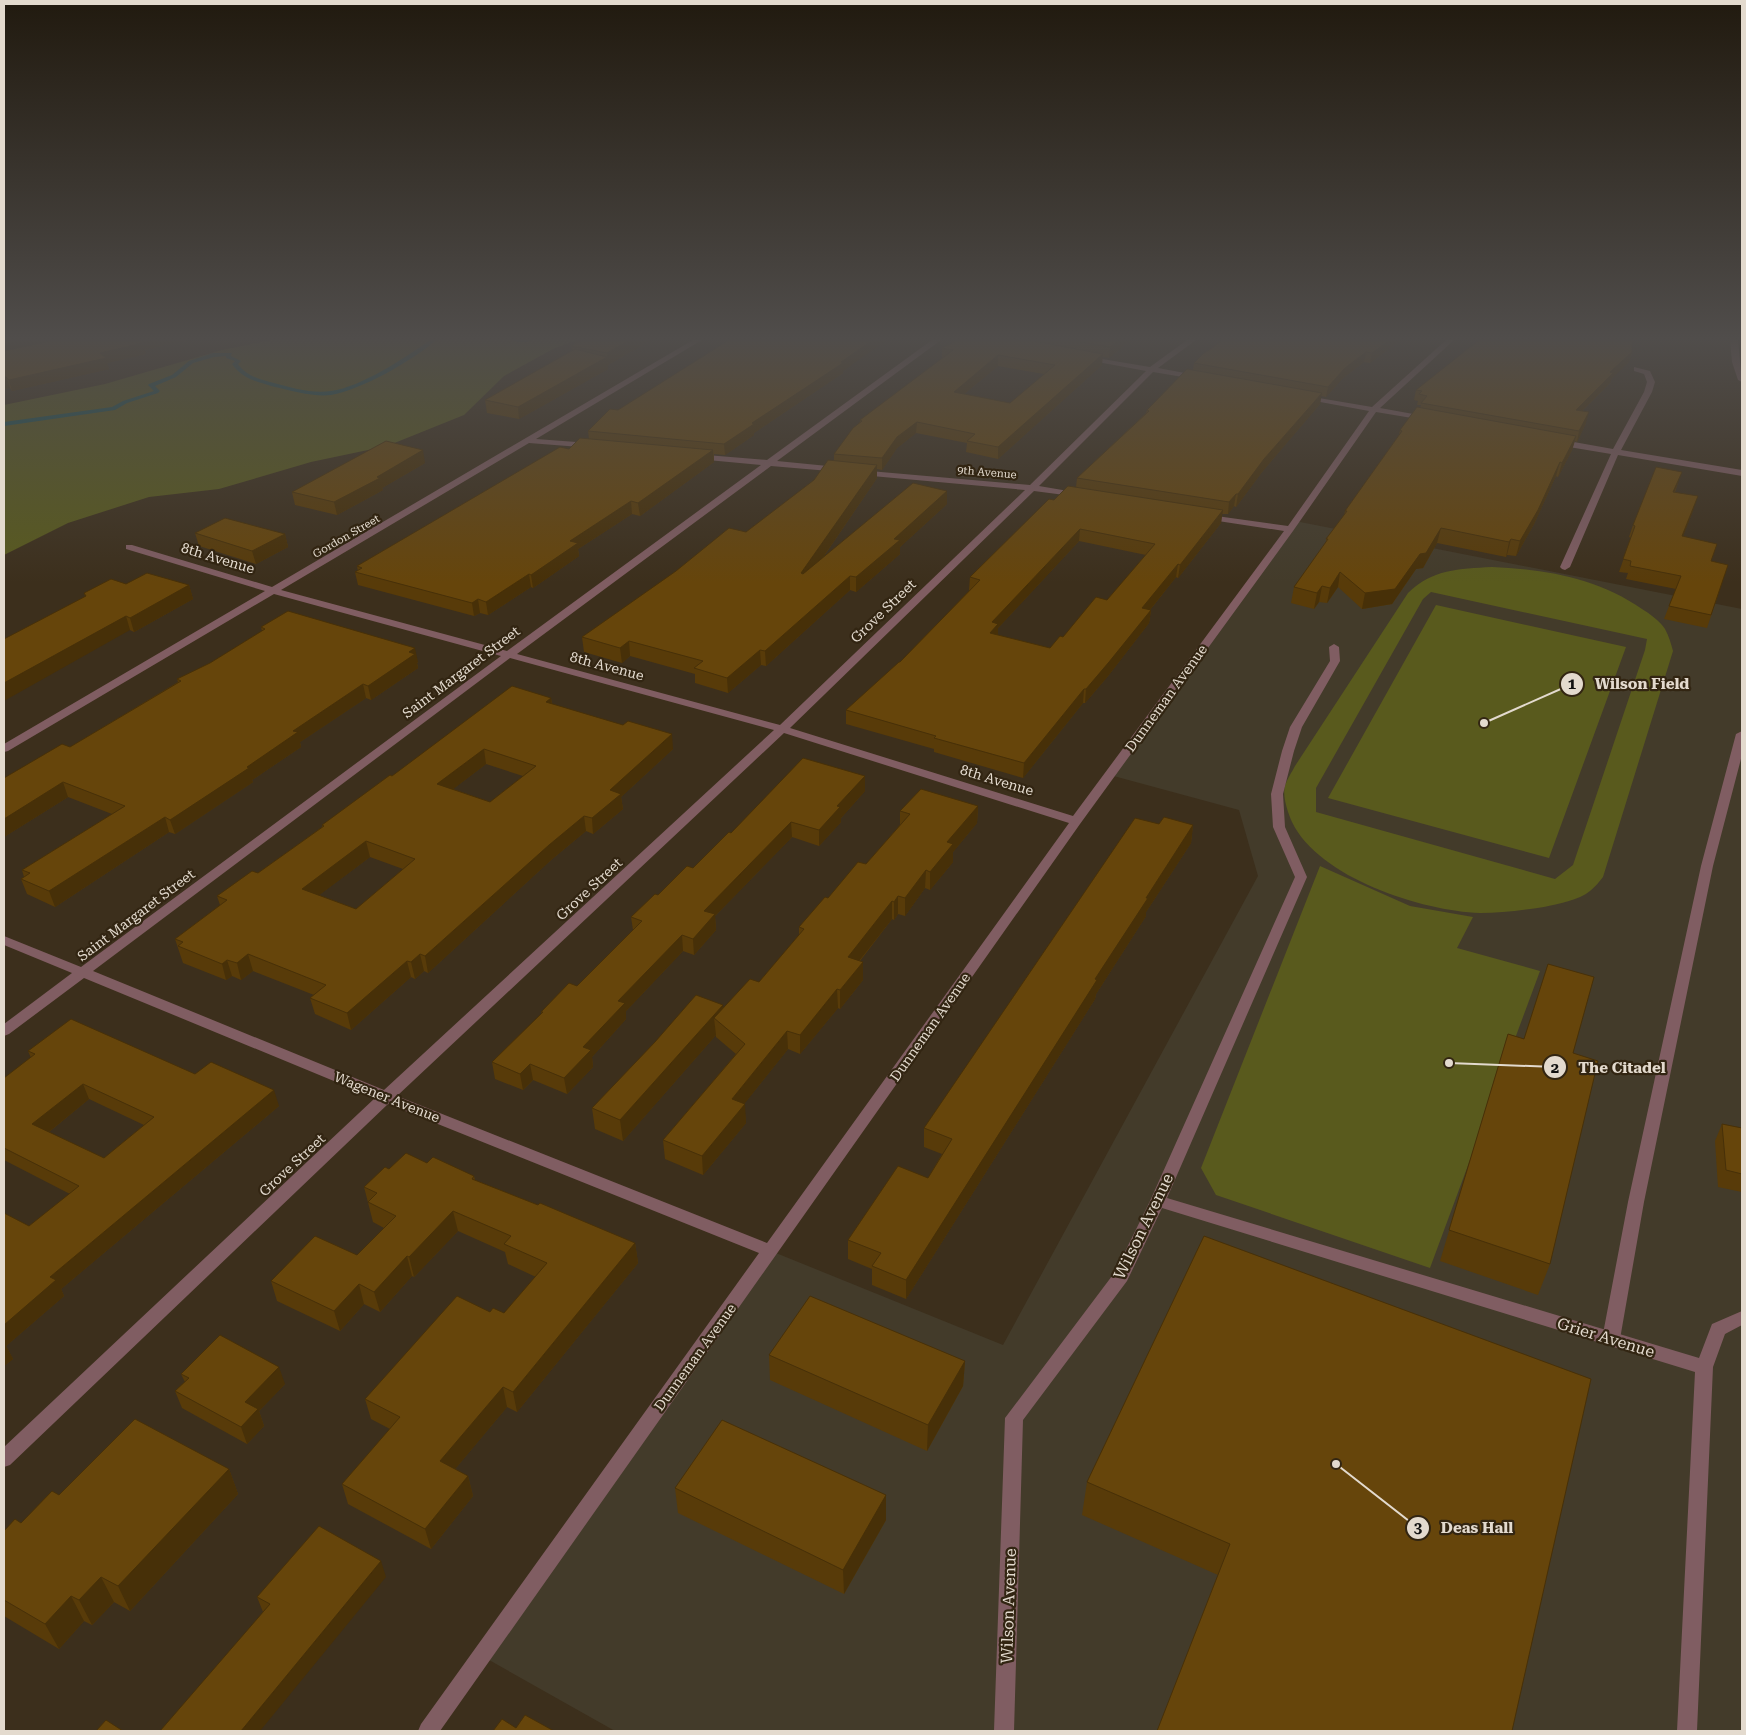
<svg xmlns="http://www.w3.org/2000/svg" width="1746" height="1735" font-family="'Roboto Serif',serif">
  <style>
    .education { fill: #433b2a }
    .green { fill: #595a1d; fill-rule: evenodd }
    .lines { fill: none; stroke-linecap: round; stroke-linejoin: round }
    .stream { fill: #16545a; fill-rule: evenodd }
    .lane { fill: #805d62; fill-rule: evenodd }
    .street { fill: #805d62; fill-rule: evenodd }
    .wall { fill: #583b09; fill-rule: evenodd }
    .shaded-wall { fill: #473008 }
    .building { fill: #66450b; stroke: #473008; fill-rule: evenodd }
    .labels { text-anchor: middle; stroke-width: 4.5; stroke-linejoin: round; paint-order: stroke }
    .far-street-label { font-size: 11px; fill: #e3dace; stroke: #322512 }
    .street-label { font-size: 14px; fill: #e3dace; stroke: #322512 }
    .near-street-label { font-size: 16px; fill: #e3dace; stroke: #322512 }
    .leader { fill: none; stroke: #e3dace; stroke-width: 2 }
    .callout-dot { fill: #e3dace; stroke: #322512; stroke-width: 2 }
    .mark-label { font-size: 15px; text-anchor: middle; font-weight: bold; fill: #111 }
    .callout-label { font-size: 15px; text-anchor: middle; font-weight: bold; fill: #e3dace; stroke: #322512; stroke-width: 4.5; stroke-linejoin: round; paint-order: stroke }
  </style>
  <rect width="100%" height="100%" fill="#3c2f1c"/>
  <path class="education" d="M1295 521 1742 609V1731H615L482 1656 771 1251 1003 1345 1258 876 1239 810 1110 775Z"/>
  <path class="green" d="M271 340H576L553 349 504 376 464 415 387 446 311 462 219 489 149 497 68 523 4 555V405L105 384 222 350Z
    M1492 567C1544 569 1598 578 1642 609 1650 614 1660 621 1665 629 1669 636 1671 644 1673 651L1603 877C1599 882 1595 887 1590 891 1579 900 1558 904 1544 907 1523 910 1501 913 1480 913 1422 911 1319 878 1292 822 1288 813 1282 796 1285 786 1287 779 1292 772 1295 766L1408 593C1433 569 1458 569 1492 567ZM1431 592 1647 639 1645 650 1573 865 1555 879 1316 812V788L1423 599Z
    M1436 605 1626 647 1549 858 1328 798Z
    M1320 866 1410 906 1473 917 1457 948 1540 971 1430 1268 1216 1195 1201 1168Z"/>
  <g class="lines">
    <path class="stream" d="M430 340H436C414 360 361 390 331 395 313 397 293 391 275 387 258 382 242 379 232 364L235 361 226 358V356L214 357 193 363 176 377 155 386 160 391 158 393 127 403 115 410 4 426V422L112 407 123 401 154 391 148 385 149 384 172 375 189 361 213 353H232L231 356 241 361 238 364C246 376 261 380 274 383 292 388 313 394 331 391 361 387 405 358 430 340Z
      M513 340H531C527 343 517 343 513 340Z"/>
    <path class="lane" d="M1334 644 1339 647 1340 661 1302 727 1294 751 1288 754 1284 753 1282 751 1290 727 1330 661 1329 647Z
      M1742 731V755L1713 866 1644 1202 1620 1339 1617 1344 1611 1346 1605 1344 1602 1339 1628 1202 1701 866 1736 734Z"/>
    <path class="street" d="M693 340H702L536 439 590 443 594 446 593 448 529 443 281 590 507 651 761 465 697 459 693 456 694 454 767 460 932 340H941L777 461 838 467 842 470 841 472 771 466 517 654 780 725 1025 490 861 475 858 474V470L1030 485 1146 371 1087 360H1084V356L1150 367 1187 340H1196L1158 368 1201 376V380L1153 372 1039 486 1080 493V497L1034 491 790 728 1073 816 1284 531 1205 519 1202 518V514L1288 526 1369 411 1304 399 1300 397 1301 395 1372 407 1446 340H1454L1380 408 1430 417V421L1376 412 1293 531 1080 824 440 1731H418L421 1724 759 1253 388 1104 10 1465 4 1467V1447L375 1098 84 978 9 1034 4 1036V1024L72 973 4 945V936L81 967 501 656 274 594 8 751 4 752V744L265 591 126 549V545H132L272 587ZM510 658 774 730 384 1090 93 971ZM784 733 1069 823 767 1243 397 1096Z
      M1730 340H1738L1742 382 1738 380 1732 362Z
      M1634 367 1650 371 1655 382 1652 392 1621 450 1742 470V476L1618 455 1570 567 1565 570 1562 569 1560 567 1611 454 1557 445 1553 442 1557 439 1613 449 1644 392 1647 382 1644 374 1634 371Z
      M1288 748 1294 751 1283 794 1285 827 1307 877 1167 1198 1699 1358 1712 1324 1742 1311V1325L1725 1334 1713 1367 1697 1731H1677L1695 1372 1162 1208 1127 1281 1023 1420 1014 1731H994L1005 1418 1115 1272 1150 1201 1295 877 1273 827 1271 794 1282 751Z"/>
  </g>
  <path class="wall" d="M4 340H185L145 350 146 354 107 363 109 369 12 391 10 388 4 389Z
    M575 340H651L608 365V369L519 419 487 413 485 400 572 351 571 346 575 344Z
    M958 340H1130L1109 358 1102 357V365L998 459 966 452 967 443 916 433 897 448 882 470 877 469V478L822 559 947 504 900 547V554L856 592 850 590 766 666 761 665 728 693 695 683V674L630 656 622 663 584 652 582 637 746 532 814 480 834 461V454L860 422V420L942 359V348ZM998 366 1044 374 1010 403 964 394Z
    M1223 340H1401L1370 363 1364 362 1343 378 1326 397 1321 396 1320 404 1262 472 1236 507 1234 506 1228 514H1222L1221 523 1178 578 1176 577 1150 610H1151L1149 623 1108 676 1085 703H1083L1023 778 934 752V749L846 724V710L900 662 970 590H969L970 577 1054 500 1076 487 1077 478 1146 413 1147 410 1193 370 1194 363ZM1079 541 1146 555 1107 600 1050 648 998 635V628Z
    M1632 352 1629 362 1612 378 1610 383 1582 411 1586 423 1577 442 1575 441 1572 450 1558 477 1556 476 1534 524 1516 556 1507 555 1506 557 1437 543 1423 568 1416 569 1392 604 1362 609 1338 587 1327 603 1319 602 1314 609 1291 603 1294 587 1326 543V539L1344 516 1345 511 1399 435 1400 430 1420 408 1421 405H1417L1418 401 1414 400 1416 390Z
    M843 371V373L754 433V435L725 455 714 454V462L640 516 632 514 578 549 579 556 533 588 531 587 488 615 480 613 474 616 358 585 355 572 358 571 357 566 589 439 588 431 618 410Z
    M425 463 382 488 383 490 337 515 295 505 292 492Z
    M1678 483 1675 492 1694 508 1683 536 1711 561 1728 565 1707 628 1664 619 1669 606 1676 589 1626 579 1628 573 1619 572 1631 538 1629 537 1633 525Z
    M195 533 285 534 288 547 256 564 199 546Z
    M126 584 189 585 193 599 134 632 130 630 85 596 84 593Z
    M261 627 418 662 417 663 418 668 371 700 366 698 300 742 301 747 252 780 253 782 175 834 169 832 55 907 27 894 21 879 24 877 22 870 112 814 68 797 4 837 70 747 178 682 177 679 210 663 262 631Z
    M551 698 552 704 673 749 621 797 623 809 593 834 586 831 551 860 428 973 424 971 415 979 411 977 351 1030 315 1014 310 998 314 995 253 971 241 980 232 976 226 980 183 963 175 939 220 905 217 896 258 873 322 827V825L392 776ZM486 764 523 776 490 802 453 789ZM370 857 403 869 356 909 319 895Z
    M865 791 841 818V822L819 846 792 837 715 916 716 930 694 955 683 951 626 1011V1019L592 1057 593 1067 567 1094 533 1080 523 1090 495 1079 492 1062 541 1014V1012L577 986 633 930 631 917 693 868 731 833Z
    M978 806 977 823 953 852V862L930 890 925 888 905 916 898 914 894 920 892 919 860 961 863 980 840 1009 838 1008 800 1054 788 1049 744 1104 746 1123 703 1175 665 1159 663 1140 736 1054 716 1037V1035L623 1141 595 1129 592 1108 723 1005V1009L759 982 799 935V927L828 898 866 864 900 825V811Z
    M1159 824 1193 825 1191 843 1146 912V916L1096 994 1095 999 906 1299 872 1285V1269L848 1259V1240L928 1178 942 1154 924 1147V1128Z
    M1508 1034 1573 1053 1550 1264 1538 1295 1440 1261Z
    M28 1051 195 1074 279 1106 61 1289 64 1296 6 1346 13 1359 4 1366V1213L29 1226 70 1194 4 1160V1078L31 1058ZM89 1099 144 1125 104 1158 49 1132Z
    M1722 1124 1742 1128V1192L1718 1187 1715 1141Z
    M427 1163 474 1176 475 1180 635 1243 638 1263 517 1412 507 1407 455 1469 468 1476 473 1496 431 1549 348 1504 342 1484 390 1429 371 1419 365 1399 490 1312 504 1313 536 1277 508 1264 505 1252 458 1231 414 1277 412 1276 380 1312 364 1304 340 1331 277 1301 271 1281 357 1255 384 1228 373 1222 364 1187 389 1169Z
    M769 1355 965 1361 963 1386 927 1451 770 1380Z
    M181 1374 285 1384 259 1411 264 1426 247 1444 182 1408 175 1391 185 1382Z
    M1591 1379 1218 1575 1082 1515 1087 1482Z
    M229 1469 238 1494 130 1611 114 1602 92 1625 84 1621 59 1649 4 1616V1531L21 1523 59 1495Z
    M675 1488 886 1495V1520L844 1594 678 1513Z
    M386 1577 263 1612 257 1597Z"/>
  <path class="shaded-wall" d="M21 340H72L4 356V344Z
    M140 340H185L145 350 146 354 107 363 109 369 12 391 9 380 100 353Z
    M630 340H651L608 365V369L519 419 518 407 607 357V353Z
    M873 340H887L843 371V373L754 433V435L725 455 724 444 752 423Z
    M1119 340H1130L1109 358 1110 347Z
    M1390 340H1401L1370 363 1372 353Z
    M1366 352 1364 362 1343 378 1326 397 1328 387 1345 368Z
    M1632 352 1629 362 1612 378 1610 383 1573 420 1576 410 1610 372Z
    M1103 354 1102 365 998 459V447Z
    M998 355V366L953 403 954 392Z
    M4 377H6L10 388 4 389Z
    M1322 393 1320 404 1262 472 1236 507 1238 494 1264 459Z
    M1589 412 1586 423 1577 442 1579 431Z
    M917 422 916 433 897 448 882 470V458L897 437Z
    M1576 436 1572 450 1558 477 1562 463Z
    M423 450 425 463 382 488 383 490 337 515 334 502Z
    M713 450 714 462 640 516 638 503Z
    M1560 462 1556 476 1534 524 1516 556 1520 541Z
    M877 465V478L802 588 801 573Z
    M1682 472 1678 483 1669 504 1673 492Z
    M947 491V504L900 547V554L856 592V577L894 539Z
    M1236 494 1234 506 1228 514 1229 502Z
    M1698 496 1694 508 1678 549 1682 536Z
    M631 501 632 514 578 549 579 556 533 588 531 575 570 541Z
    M1223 510 1221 523 1178 578 1180 565Z
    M1441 528 1437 543 1423 568 1416 569 1392 604 1362 609 1365 593 1420 554Z
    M1080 529 1079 541 998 628V637L990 633 992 622Z
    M285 534 288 547 256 564 252 551Z
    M1511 539 1507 555 1506 557 1509 542Z
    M1178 564 1176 577 1141 621 1142 608Z
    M1340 572 1338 587 1327 603 1330 588Z
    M529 574 531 587 488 615 486 602Z
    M850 576V590L766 666 765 651Z
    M189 585 193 599 134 632 130 618Z
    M1322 586 1319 602 1314 609 1317 593Z
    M478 599 480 613 474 616 472 603Z
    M1151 610 1149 623 1108 676 1085 703 1086 689Z
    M126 616 130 630 4 701V683Z
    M629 641 630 656 622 663 620 648Z
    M415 648 418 662 417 663 418 668 371 700 368 686Z
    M760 650 761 665 728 693 727 678Z
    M363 684 366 698 300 742 301 747 252 780 253 782 175 834 170 820 247 767 293 731Z
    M1084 689 1083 703 1023 778 1024 763Z
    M551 698 553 713 546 702Z
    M672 734 673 749 621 797 623 809 593 834 592 818 610 790Z
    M484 749 486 764 440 799 437 784Z
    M865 776V791L841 818V822L819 846V830L837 806Z
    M63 782 68 797 4 837V819Z
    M978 806 977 823 953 852V862L930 890V872L947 842Z
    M584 816 586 831 551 860 428 973 425 956 549 845Z
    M165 817 169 832 55 907 49 891Z
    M791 822 792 837 715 916 716 930 694 955 693 939 704 911Z
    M1193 825 1191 843 1146 912V916L1096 994 1095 999 906 1299V1280L1146 898Z
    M366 841 370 857 306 905 302 889Z
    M926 870 925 888 905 916V898Z
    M898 896V914L894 920V902Z
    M892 901V919L848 975V957Z
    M682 935 683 951 626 1011V1019L592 1057 593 1067 567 1094 564 1078 583 1047 618 1001Z
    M248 954 253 971 241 980 237 963Z
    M420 954 424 971 415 979 411 962Z
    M227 960 232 976 226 980 222 964Z
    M407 961 411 977 351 1030 347 1013Z
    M863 962V980L840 1009V990Z
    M837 989 838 1008 800 1054V1035Z
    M723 1005 724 1025 714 1018 716 1035 623 1141 620 1120Z
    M787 1031 788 1049 733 1118 732 1099Z
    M530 1064 533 1080 523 1090 520 1074Z
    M83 1084 89 1099 39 1140 32 1124Z
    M274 1090 279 1106 61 1289 64 1296 6 1346 13 1359 4 1366V1325L50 1277Z
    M745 1104 746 1123 703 1175 702 1156Z
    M453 1211 458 1231 414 1277 409 1257Z
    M635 1243 638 1263 517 1412 513 1392Z
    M407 1256 412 1276 380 1312 374 1292Z
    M359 1284 364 1304 340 1331 334 1311Z
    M965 1361 963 1386 927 1451 928 1425Z
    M279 1367 285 1384 259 1411 264 1426 247 1444 241 1427 245 1402Z
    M503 1387 507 1407 445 1481 440 1461Z
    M229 1469 238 1494 130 1611 118 1586Z
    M468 1476 473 1496 431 1549 425 1529Z
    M886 1495V1520L844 1594 843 1570Z
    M381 1561 386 1577 260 1731H241Z
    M101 1577 114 1602 92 1625 79 1600Z
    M71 1596 84 1621 59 1649 45 1624Z"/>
  <path class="building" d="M4 340H21L4 344Z
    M54 340H140H138L143 343 100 353 106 358 9 380 6 377H4V351Z
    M582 340H630L607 353 571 346Z
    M729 340H873L841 362 843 363 752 423 754 424 724 444 588 431 610 409 618 410Z
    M958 340H1028L1103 354 998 447 967 441 975 434 917 422 897 437 882 458 834 454 853 428 862 421 860 420 953 350 942 348ZM998 355 1055 365 1010 403 954 392Z
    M1069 340H1119L1110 347Z
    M1223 340H1390L1372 353 1366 352 1345 368 1328 387 1194 363 1203 354Z
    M1479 340H1632V352L1610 372 1613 373 1576 410 1589 412 1579 431 1421 403 1427 396 1419 394 1422 391 1416 390Z
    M575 349 607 357 518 407 485 400Z
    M1187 369 1322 393 1264 459 1238 494H1236L1229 502 1077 478 1149 411 1147 410Z
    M1417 407 1576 436 1562 463 1560 462 1538 510 1520 541 1511 539 1509 542 1441 528 1426 553 1420 554 1395 589 1365 593 1340 572 1330 588 1322 586 1317 593 1294 587 1328 539H1326L1347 511H1345L1402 431 1400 430Z
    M580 438 713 450 638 503 631 501 570 541 578 543 531 575 529 574 486 602 478 599 472 603 355 572 362 568 357 566 560 447 569 449Z
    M386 441 423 450 377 477 380 478 334 502 292 492Z
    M828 460 877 465 801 573 803 574 913 483 947 491 894 539 900 540 856 577 850 576 765 651 760 650 727 678 694 668 703 661 629 641 620 648 582 637 676 571 729 528 746 532 814 480Z
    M1656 467 1682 472 1673 492 1698 496 1682 536 1717 544 1711 561 1728 565 1711 615 1669 606 1681 576 1630 566 1631 561 1623 559 1635 526 1633 525Z
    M1068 486 1223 510 1180 565 1178 564 1142 608 1151 610 1109 662 1086 689H1084L1024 763 934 738 936 736 846 710 899 662H900L980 580 970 577 1049 499 1054 500ZM1080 529 1155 544 1107 600 1096 597 1063 637 1060 636 1050 648 990 633 998 624 992 622Z
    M225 518 285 534 252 551 195 533Z
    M147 573 189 585 130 618 126 616 4 683V639L86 596 84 593 111 579 126 584Z
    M288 611 415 648 409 652 415 654 368 686 363 684 293 731 298 732 247 767 249 768 170 820 165 817 49 891 21 879 30 873 22 870 125 806 63 782 4 819V778L62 744 70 747 181 681 177 679 210 663 265 629 261 627Z
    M512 686 551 698 546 702 623 725 628 721 672 734 610 790 621 794 592 818 584 816 549 845 425 956 420 954 411 962 407 961 347 1013 310 998 326 985 248 954 237 963 227 960 222 964 178 946 183 942 175 939 227 900 217 896 252 871 258 873 324 826 322 825 390 775 392 776ZM484 749 536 766 490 802 437 784ZM366 841 415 859 356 909 302 889Z
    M803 758 865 776 837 806 840 807 819 830 791 822 704 911 715 914 693 939 682 935 618 1001 625 1003 583 1047 591 1050 564 1078 530 1064 520 1074 492 1062 543 1012H541L569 983 577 986 642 921 631 917 655 894 658 895 687 866 693 868 729 832 731 833Z
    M921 789 978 806 947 842 953 844 930 872 926 870 905 898 898 896 894 902 892 901 848 957 863 962 840 990 837 989 800 1035 787 1031 732 1099 745 1104 702 1156 663 1140 745 1044 714 1018 750 979 759 982 804 929 799 927 825 897 828 898 858 862 866 864 910 814 900 811Z
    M1164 817 1193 825 1146 898H1148L1095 979 1097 980 906 1280 872 1266 881 1253 848 1240 898 1166 928 1178 952 1139 924 1128 1135 818 1159 824Z
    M1548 964 1594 977 1573 1053 1598 1061 1550 1264 1449 1230 1508 1034 1524 1039Z
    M696 995 723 1005 620 1120 592 1108 655 1042Z
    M71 1019 195 1074 211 1062 274 1090 50 1277 56 1280 4 1325V1213L29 1226 79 1186 4 1148V1078L35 1054 28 1051ZM83 1084 154 1117 104 1158 32 1124Z
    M1722 1124 1742 1128V1174L1726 1170Z
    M406 1153 427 1163 433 1157 474 1176 472 1179 538 1205 540 1203 635 1243 513 1392 503 1387 440 1461 468 1476 425 1529 342 1484 400 1417 365 1399 457 1296 490 1312 493 1308 504 1313 547 1263 504 1244 511 1236 453 1211 409 1257 407 1256 374 1292 359 1284 334 1311 271 1281 315 1236 357 1255 396 1216 368 1202 377 1193 364 1187 385 1167 389 1169Z
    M1204 1236 1591 1379 1512 1731H1157L1230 1544 1087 1482Z
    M810 1296 965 1361 928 1425 769 1355Z
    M220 1335 279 1367 245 1402 258 1409 241 1427 175 1391 189 1378 181 1374Z
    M135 1419 229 1469 118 1586 101 1577 79 1600 71 1596 45 1624 4 1600V1531L15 1519 21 1523 52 1491 59 1495Z
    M722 1420 886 1495 843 1570 675 1488Z
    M319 1526 381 1561 241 1731H160L270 1604 257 1597Z
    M525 1715 554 1731H493L502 1719 516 1728Z
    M106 1720 123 1731H96Z"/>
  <linearGradient id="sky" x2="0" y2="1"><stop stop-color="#211a0f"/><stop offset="0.58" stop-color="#504d4b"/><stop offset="1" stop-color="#504d4b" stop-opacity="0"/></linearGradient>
  <rect width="1746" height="583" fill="url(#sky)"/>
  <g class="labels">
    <g class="far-street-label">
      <text transform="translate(987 472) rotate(5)" y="4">9th Avenue</text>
      <text transform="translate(346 536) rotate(-30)" y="4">Gordon Street</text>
    </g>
    <g class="street-label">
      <text transform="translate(218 558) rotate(17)" y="5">8th Avenue</text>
      <text transform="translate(883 611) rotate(-44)" y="5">Grove Street</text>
      <text transform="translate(607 666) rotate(15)" y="5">8th Avenue</text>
      <text transform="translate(461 672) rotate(-37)" y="5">Saint Margaret Street</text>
      <text transform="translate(1166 698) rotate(-54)" y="5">Dunneman Avenue</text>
      <text transform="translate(997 780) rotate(17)" y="5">8th Avenue</text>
      <text transform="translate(589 889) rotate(-43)" y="5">Grove Street</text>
      <text transform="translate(136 915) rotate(-37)" y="5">Saint Margaret Street</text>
      <text transform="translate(930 1027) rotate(-55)" y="5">Dunneman Avenue</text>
      <text transform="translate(387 1097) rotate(22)" y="5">Wagener Avenue</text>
      <text transform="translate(292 1165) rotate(-43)" y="5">Grove Street</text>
      <text transform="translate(695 1357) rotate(-54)" y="5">Dunneman Avenue</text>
    </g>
    <g class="near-street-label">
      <text transform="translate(1143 1226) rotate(-64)" y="6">Wilson Avenue</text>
      <text transform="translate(1606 1337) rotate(17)" y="6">Grier Avenue</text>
      <text transform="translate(1008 1606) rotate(-88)" y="6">Wilson Avenue</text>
    </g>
  </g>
  <path class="leader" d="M1484 723L1572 684M1449 1063L1555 1067M1336 1464L1418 1528"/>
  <g class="callout-dot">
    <circle cx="1484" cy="723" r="5"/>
    <circle cx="1449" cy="1063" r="5"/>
    <circle cx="1336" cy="1464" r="5"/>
    <circle cx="1572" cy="684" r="12"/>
    <circle cx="1555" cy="1067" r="12"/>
    <circle cx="1418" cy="1528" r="12"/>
  </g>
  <g class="mark-label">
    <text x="1572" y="689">1</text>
    <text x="1555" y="1073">2</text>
    <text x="1418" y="1533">3</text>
  </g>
  <g class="callout-label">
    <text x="1642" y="689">Wilson Field</text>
    <text x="1622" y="1073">The Citadel</text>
    <text x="1477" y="1533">Deas Hall</text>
  </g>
  <rect width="1746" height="1735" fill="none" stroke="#e3dace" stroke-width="10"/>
</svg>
